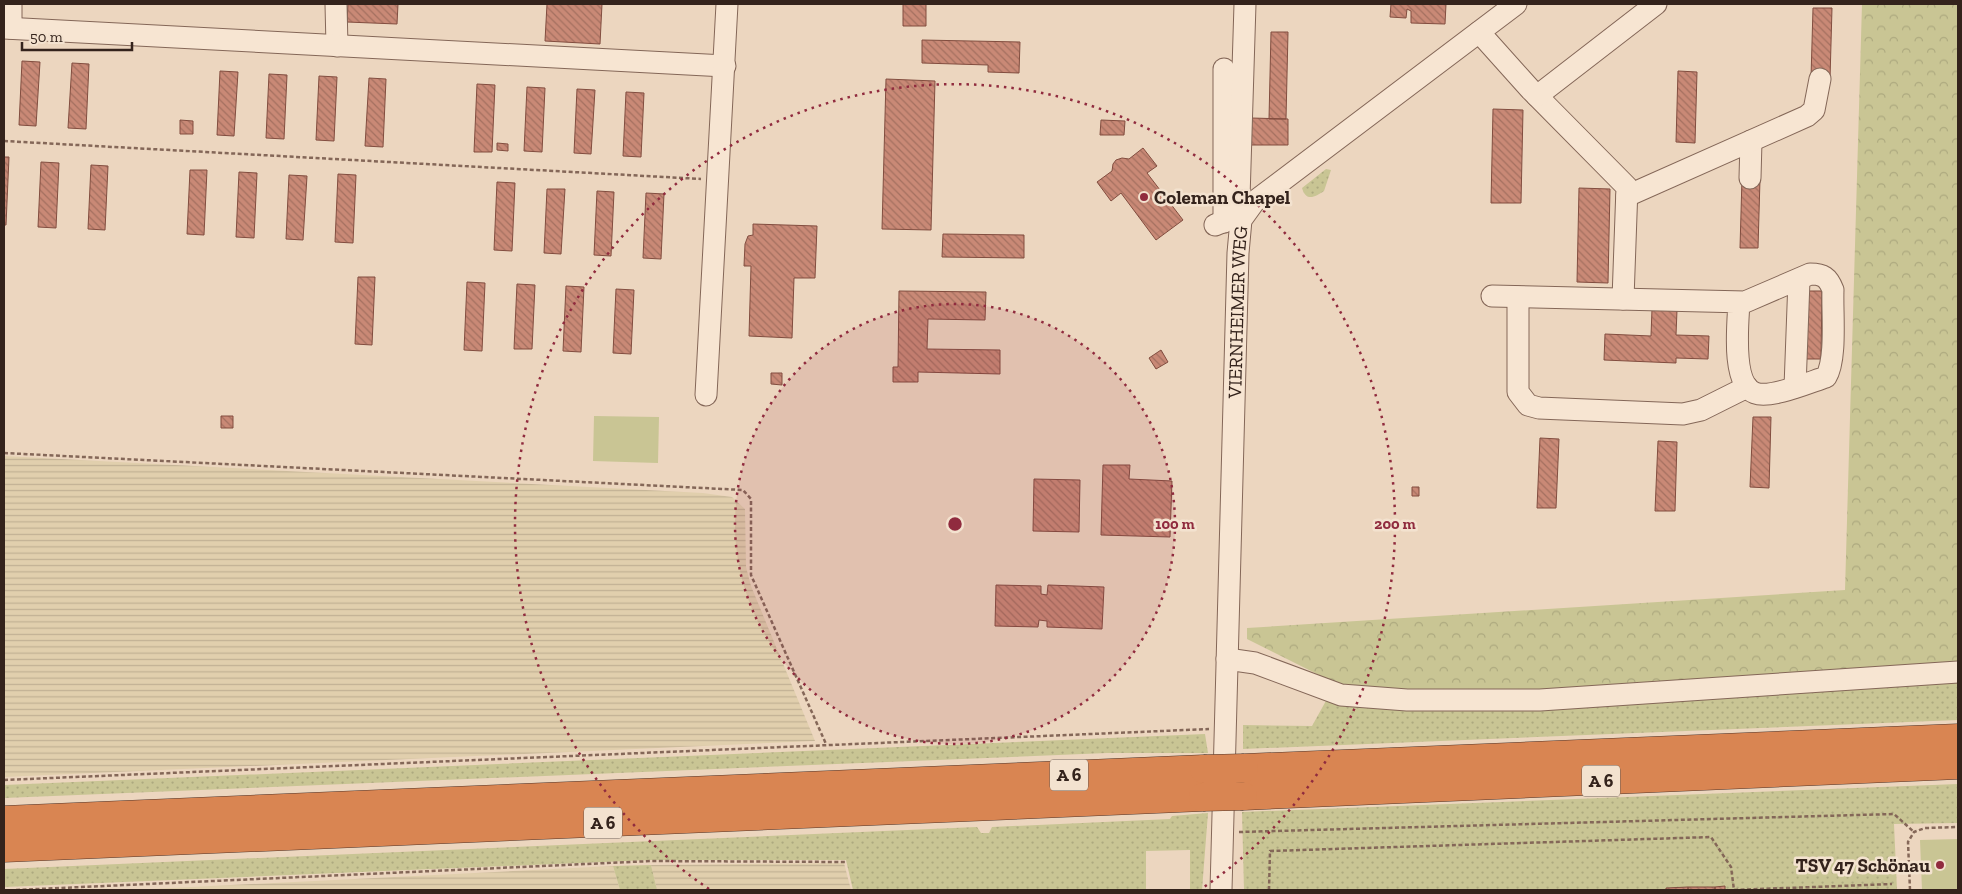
<svg xmlns="http://www.w3.org/2000/svg" width="1962" height="894" font-family="'Zilla Slab',serif">
  <style>
    .farmland { fill: url(#farmland-rules) }
    .green { fill: url(#green-dots) }
    .forest { fill: url(#forest-crowns) }
    .pitch { fill: #c9c594 }
    .building { fill: url(#building-back-hatch); stroke: #824d3f }
    .lines { fill: none; stroke-linecap: round; stroke-linejoin: round }
    .minor-casing { stroke: #846758; stroke-width: 23 }
    .highway-casing { stroke: #51372d; stroke-width: 29 }
    .path { stroke: #846758; stroke-width: 2.5; stroke-dasharray: 4 2.5; stroke-linecap: butt }
    .minor { stroke: #f7e5d2; stroke-width: 21 }
    .highway { stroke: #d98552; stroke-width: 28 }
    .highway-bridge-casing { stroke: #51372d; stroke-width: 29; stroke-linecap: butt }
    .highway-bridge { stroke: #d98552; stroke-width: 28 }
    .ring { fill: none; stroke: #902b3e; stroke-width: 2.5; stroke-dasharray: 2.5 5 }
    .poi-dot { fill: #902b3e; stroke: #f3e2cf; stroke-width: 2 }
    .labels { text-anchor: middle; stroke-width: 5; stroke-linejoin: round; paint-order: stroke }
    .shield { fill: #f3e2cf; stroke: #6d5c52; stroke-width: 1 }
    .shield-label { font-size: 18px; font-weight: bold; fill: #34231c }
    .poi-label { font-size: 19px; font-weight: bold; fill: #34231c; stroke: #f3e2cf; text-anchor: start }
    .street-label { font-size: 19px; fill: #34231c; stroke: #f3e2cf }
    .centre { fill: #902b3e; stroke: #f3e2cf; stroke-width: 2.5 }
    .ring-label { font-size: 15px; text-anchor: middle; font-weight: bold; fill: #902b3e; stroke: #f3e2cf; stroke-width: 5; stroke-linejoin: round; paint-order: stroke }
  </style>
  <defs>
    <pattern id="farmland-rules" width="6" height="5" patternUnits="userSpaceOnUse" patternTransform="scale(1.25)"><rect width="6" height="5" fill="#e1cfad"/><path d="M0 2.5h6" fill="none" stroke="#c2b194"/></pattern>
    <pattern id="green-dots" width="8" height="8" patternUnits="userSpaceOnUse" patternTransform="scale(1.25)"><rect width="8" height="8" fill="#c9c594"/><path d="M2 2h.1M6 6h.1" fill="none" stroke="#ada97f" stroke-width="1.8" stroke-linecap="round"/></pattern>
    <pattern id="forest-crowns" width="20" height="18" patternUnits="userSpaceOnUse" patternTransform="scale(1.25)"><rect width="20" height="18" fill="#c9c594"/><path d="M2 6a3 3 0 1 1 6 0M12 15a3 3 0 1 1 6 0" fill="none" stroke="#ada97f"/></pattern>
    <pattern id="building-back-hatch" width="6" height="6" patternUnits="userSpaceOnUse" patternTransform="scale(1.25)"><rect width="6" height="6" fill="#c98976"/><path d="M-1 5l2 2M0 0l6 6M5-1l2 2" fill="none" stroke="#a47060"/></pattern>
  </defs>
  <rect width="100%" height="100%" fill="#ecd6bf"/>
  <path class="farmland" d="M4 456 703 493 732 497 745 509 746 567 751 586 815 741 4 777Z
    M844 863 851 890H657L651 865Z
    M613 866 620 890H131Z"/>
  <path class="green" d="M1326 169 1331 170 1324 191C1315 197 1306 202 1302 188Z
    M1958 680V720L1243 749V725L1312 726 1327 699Z
    M1205 734 1208 753H1107L4 798V785Z
    M1958 784V823L1894 824 1897 890H1244L1242 812Z
    M1208 813 1202 890H1190V850L1146 851V890H853L846 860H650L4 887V869L977 827 981 833H989L992 827 1170 819 1172 816Z
    M651 865 657 890H620L613 866Z"/>
  <path class="forest" d="M1862 4H1958V667L1539 695 1343 687 1247 639V628L1845 590Z"/>
  <path class="pitch" d="M594 416 659 417 658 463 593 461Z
    M1958 839V890H1922L1920 840Z"/>
  <path class="building" d="M348 4H398L397 24 347 22Z
    M547 4H602L600 44 545 41Z
    M903 4H926V26H903Z
    M1391 4H1446L1445 24 1411 23V11L1407 9 1406 18 1390 17Z
    M1813 8H1832L1830 79 1811 78Z
    M1271 32H1288L1286 119H1269Z
    M922 40 1020 42 1019 73 988 72V65L922 63Z
    M22 61 40 62 36 126 19 125Z
    M72 63 89 64 86 129 68 128Z
    M220 71 238 72 234 136 217 135Z
    M1678 71 1697 72 1695 143 1676 142Z
    M269 74 287 75 284 139 266 138Z
    M319 76 337 77 334 141 316 140Z
    M369 78 386 79 383 147 365 146Z
    M886 79 935 81 931 230 882 229Z
    M477 84 495 85 492 152H474Z
    M527 87 545 88 542 152 524 151Z
    M577 89 595 90 591 154 574 153Z
    M626 92 644 93 641 157 623 156Z
    M1493 109 1523 110 1521 203H1491Z
    M1251 118 1288 119V145H1250Z
    M180 120 193 121V134H180Z
    M1101 120 1125 121 1124 135H1100Z
    M497 143 508 144V151L497 150Z
    M1143 148 1157 166 1147 173 1183 220 1156 240 1121 193 1111 201 1097 182 1112 171 1113 164 1116 160 1122 158 1129 159Z
    M4 157H9L6 225H4Z
    M41 162 59 163 56 228 38 227Z
    M91 165 108 166 105 230 88 229Z
    M190 170H207L204 235 187 234Z
    M239 172 257 173 254 238 236 237Z
    M338 174 356 175 353 243 335 242Z
    M289 175 307 176 303 240 286 239Z
    M1742 178 1760 179 1758 248H1740Z
    M497 182 515 183 512 251 494 250Z
    M1579 188 1610 189 1608 283 1577 282Z
    M547 189H565L561 254 544 253Z
    M597 191 614 192 611 256 594 255Z
    M646 193 664 194 661 259 643 258Z
    M753 224 817 226 815 278H794L792 338 749 336 751 266H744L745 244 748 236 753 235Z
    M943 234 1024 235V258L942 257Z
    M358 277H375L372 345 355 344Z
    M467 282 485 283 482 351 464 350Z
    M517 284 535 285 532 349H514Z
    M566 286 584 287 581 352 563 351Z
    M616 289 634 290 631 354 613 353Z
    M899 291 986 292 985 320 928 319 927 349 1000 350V374L918 372V382H893V367H898Z
    M1804 291H1822L1821 359H1803Z
    M1652 309 1677 310 1676 335 1709 336 1708 359 1676 358V363L1604 360 1605 334 1651 336Z
    M1161 350 1168 362 1156 369 1149 358Z
    M771 373H782V385L771 384Z
    M221 416H233V428H221Z
    M1753 417H1771L1769 488 1750 487Z
    M1540 438 1559 439 1556 508H1537Z
    M1658 441 1677 442 1675 511H1655Z
    M1103 465H1130L1129 479 1172 481 1170 537 1101 535Z
    M1034 479 1080 480 1079 532 1033 531Z
    M1412 487H1419V496H1412Z
    M996 585 1041 586V594L1047 595 1048 585 1104 587 1102 629 1047 627V621L1039 620 1038 627 995 626Z
    M1725 886V890H1715V887Z
    M1688 887V890H1666V888Z
    M1688 887H1715V890H1688Z"/>
  <g class="lines">
    <g class="minor-casing">
      <g id="minor">
        <path d="M336 4 337 46"/>
        <path d="M4 28 725 66"/>
        <path d="M11 28V4"/>
        <path d="M1479 32 1531 90 1627 187 1623 299"/>
        <path d="M1537 96 1656 4"/>
        <path d="M1750 178 1751 141"/>
        <path d="M1627 196 1807 116 1814 110 1820 79"/>
        <path d="M1224 222V69"/>
        <path d="M1215 225 1244 213 1239 198 1245 4"/>
        <path d="M1492 296 1745 302 1810 274C1823 274 1828 277 1833 290 1832 312 1837 359 1826 377 1810 382 1771 399 1755 393 1731 384 1738 323 1739 302"/>
        <path d="M1518 297V392L1528 405 1539 408 1683 414 1701 410 1747 387"/>
        <path d="M1795 387 1799 280"/>
        <path d="M706 395 727 4"/>
        <path d="M1227 659 1255 663 1341 695 1407 700H1540L1958 672"/>
        <path id="s1" d="M1221 890 1238 253 1241 220 1254 202 1516 4"/>
      </g>
    </g>
    <g class="highway-casing">
      <path id="highway" d="M1244 768 1958 738
        M1243 796 1958 765
        M4 820 1204 769
        M4 848 1203 797"/>
    </g>
    <path class="path" d="M4 141 701 179
      M4 453 743 490 751 499V575L826 744
      M4 780 1209 729
      M1239 832 1894 814 1914 832
      M16 890 652 861 845 862
      M1269 890 1270 851 1711 837 1731 867 1734 890
      M1734 890 1892 884
      M1910 890 1908 842 1914 832 1925 828 1958 827"/>
    <use href="#minor" class="minor"/>
    <use href="#highway" class="highway"/>
    <g class="highway-bridge-casing">
      <path id="highway-bridge" d="M1204 769 1244 768
        M1203 797 1243 796"/>
    </g>
    <use href="#highway-bridge" class="highway-bridge"/>
  </g>
  <circle cx="955" cy="524" r="220" fill="#902b3e" fill-opacity=".12"/>
  <g class="ring">
    <circle cx="955" cy="524" r="220"/>
    <path d="M709 889A440 440 0 1 1 1201 889"/>
  </g>
  <g class="poi-dot">
    <circle cx="1144" cy="197" r="5"/>
    <circle cx="1940" cy="865" r="5"/>
  </g>
  <g class="labels">
    <g class="shield">
      <rect x="1050" y="759.5" width="38" height="31" rx="4"/>
      <rect x="1582" y="765.5" width="38" height="31" rx="4"/>
      <rect x="584" y="807.5" width="38" height="31" rx="4"/>
    </g>
    <g class="shield-label">
      <text x="1069" y="781">A 6</text>
      <text x="1601" y="787">A 6</text>
      <text x="603" y="829">A 6</text>
    </g>
    <g class="poi-label">
      <text x="1154" y="204">Coleman Chapel</text>
      <text x="1930" y="872" text-anchor="end">TSV 47 Schönau</text>
    </g>
    <g class="street-label">
      <text dy="7" stroke="none"><textPath href="#s1" startOffset="578">VIERNHEIMER WEG</textPath></text>
    </g>
  </g>
  <circle cx="955" cy="524" r="8" class="centre"/>
  <g class="ring-label">
    <text x="1175" y="529">100 m</text>
    <text x="1395" y="529">200 m</text>
  </g>
  <rect width="1962" height="894" fill="none" stroke="#34231c" stroke-width="10"/>
  <path d="M22 42v8h110v-8" fill="none" stroke="#34231c" stroke-width="2.5"/>
  <text x="30" y="42" font-size="15" fill="#34231c" stroke="#f3e2cf" stroke-width="4" paint-order="stroke">50 m</text>
</svg>
